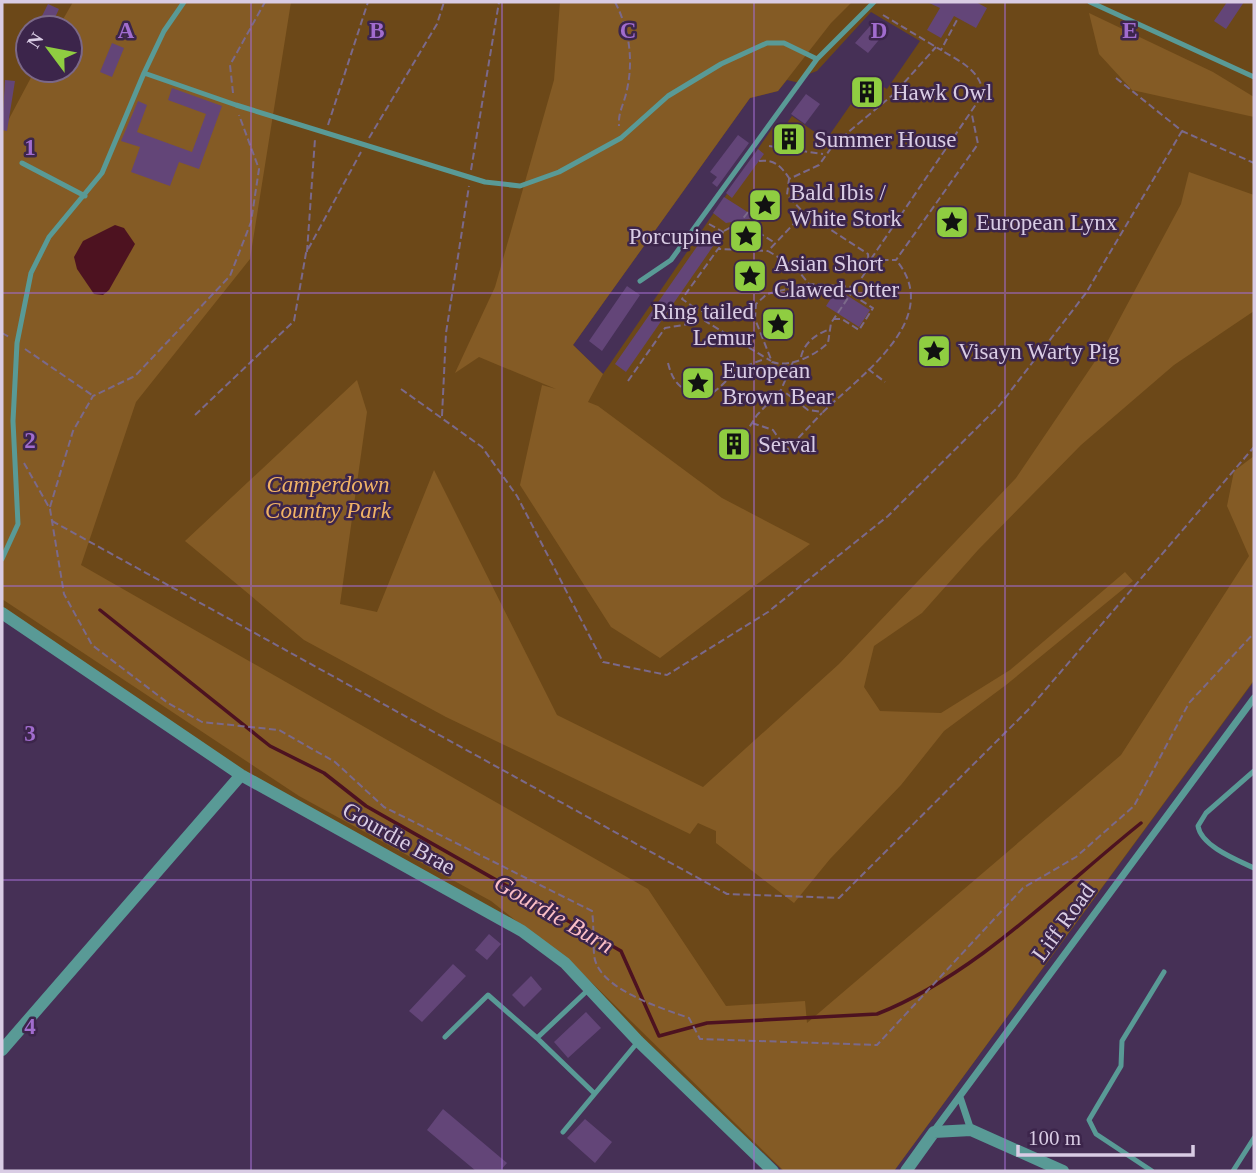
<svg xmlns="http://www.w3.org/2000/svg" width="1256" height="1173" font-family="Georgia,serif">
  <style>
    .green { fill: #6c4818; fill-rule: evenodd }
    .forest { fill: #845b25 }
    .water { fill: #4d1220 }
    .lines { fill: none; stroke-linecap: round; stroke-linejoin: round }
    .stream { stroke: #4d1220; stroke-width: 3.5 }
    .building { fill: #634578 }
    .path { stroke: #7b698a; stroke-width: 2; stroke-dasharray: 7 3.5; stroke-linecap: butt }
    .service { stroke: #599a96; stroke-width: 5 }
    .minor { stroke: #599a96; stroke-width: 7 }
    .tertiary { stroke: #599a96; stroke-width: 12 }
    .grid { fill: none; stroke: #a16cce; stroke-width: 2; stroke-opacity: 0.55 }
    .labels { text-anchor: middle; stroke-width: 5; stroke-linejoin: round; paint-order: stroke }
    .poi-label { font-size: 23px; fill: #d9cce4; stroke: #3c254b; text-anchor: start }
    .park-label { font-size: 23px; font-style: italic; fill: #f0b265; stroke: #3c254b }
    .street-label { font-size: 23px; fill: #d9cce4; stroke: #3c254b }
    .water-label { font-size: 24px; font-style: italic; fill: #fbbec6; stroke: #3c254b }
    .grid-label { font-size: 23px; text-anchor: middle; font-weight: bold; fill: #a16cce; stroke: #3c254b; stroke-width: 5; stroke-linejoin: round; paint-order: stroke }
  </style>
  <rect width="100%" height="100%" fill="#463056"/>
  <path class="green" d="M2 2H1254V681L894 1171H783L522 931 241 775 2 613ZM871 12 920 41 887 89 869 78 826 140 792 116 783 129 775 124 603 374 573 345 750 98 778 91 787 80 800 83 806 75 817 71ZM28 28H70V70H28Z"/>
  <path class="forest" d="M73 2H291L250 259 136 402 81 565 648 889 726 1006 805 1001 807 1023 1121 755 1249 556 1227 506 1234 471 1254 456V680L894 1171H784L581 972 491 901 299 796 2 599V132L35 70H70V28H58Z
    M560 2H852L831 23 778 91 750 98 573 345 603 374 588 402 598 406 722 498 810 544 660 658 611 627 520 485 542 385 556 389 479 357 455 373 495 287 554 80Z
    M1089 13 1213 72 1254 97V117L1132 90 1099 54Z
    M1189 172 1254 195V311L1174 365 1081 445 978 550 922 613 874 646 864 687 880 711 941 713 1010 670 1125 572 1133 581 1006 685 944 731 901 785 830 859 794 903 716 843V831L698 823 690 834 446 717 304 640 185 541 357 380 367 412 340 604 377 612 434 470 557 715 703 787 839 664 1016 478 1104 348 1181 204Z"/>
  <path class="water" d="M115 225 124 228 135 244 109 290 103 295 94 294 77 269 74 257 83 241Z"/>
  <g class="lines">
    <path class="stream" d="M100 610 270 746 324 773 366 806 621 951 659 1036 707 1023 877 1014C974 976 1060 888 1141 823"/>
  </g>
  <path class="building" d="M927 2H976L987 8 976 28 954 16 941 38 927 30 940 8Z
    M1227 2H1244L1226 29 1214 21Z
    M48 4 59 9 50 28 39 22Z
    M870 26 883 35 868 53 855 43Z
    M112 43 124 48 112 77 100 72Z
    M5 80 15 81 7 131 2 130Z
    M172 88 222 106 199 169 179 162 170 186 131 172 140 147 121 141 138 101 147 105 137 132 192 152 206 114 168 100Z
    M806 94 820 104 805 124 791 114Z
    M738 135 749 143 717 187 712 183 717 177 710 172Z
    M758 149 764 154 732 198 726 193Z
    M724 197 746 211 754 218 726 223 713 213Z
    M705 235 716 242 626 372 615 364Z
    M627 286 640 295 602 351 589 341Z
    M837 289 870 310 859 327 826 306Z
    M489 934 501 944 487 960 475 950Z
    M453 964 466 976 422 1022 409 1011Z
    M531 976 542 989 524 1007 512 995Z
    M586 1012 601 1028 568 1058 554 1042Z
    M443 1109 507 1163 500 1171H476L427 1130Z
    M585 1119 612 1142 595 1163 567 1138Z"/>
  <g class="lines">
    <path class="path" d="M615 2C630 31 634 62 626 94 623 106 618 113 619 126
      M883 15 941 50 958 18
      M1116 78 1182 131 1254 163
      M233 93 230 65 265 2
      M328 125 368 2
      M369 138 437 24 444 2
      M791 143 793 149
      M769 146 823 154
      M759 161C774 159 781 166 789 178
      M471 170 499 2
      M748 212 741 221 775 243
      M805 213 868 254 869 267 831 323 828 343C814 356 790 368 772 362L755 319 756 304 767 294 807 284
      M709 224 723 232 719 248
      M724 231 740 222
      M307 252 315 139
      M871 259 983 94C981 70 959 61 941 50
      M871 260H896L978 144 972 115
      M695 308 682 299 718 249 768 251
      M833 319H842L859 330 873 308 857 298 855 287 809 284 795 267 768 251 804 213 787 195 789 179 819 165 834 144 894 94 936 47
      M2 333 9 337
      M25 349 92 395
      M801 357C804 343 816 334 830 329
      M668 363C671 375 675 383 685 390 709 409 721 382 739 370 747 365 756 362 765 359
      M868 369 885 382
      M628 381 665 328 689 324 688 313 696 308 704 312 705 321 771 361
      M401 389 482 447 517 496 603 662 667 675 768 612 888 516 999 406 1086 293 1182 131
      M776 395 786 393 808 410 823 412C861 375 945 318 896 260
      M195 415 294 321 306 253 361 152
      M442 416 446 333 469 186
      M752 423 773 430 787 450 822 413
      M733 453 757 415 781 390 793 362
      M24 463 50 509 64 594 92 645 168 703 202 722 279 730 335 762 384 807 592 911C594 926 593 939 594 954 596 989 662 1008 689 1018L700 1039 877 1045 1023 888 1076 857 1134 806 1189 703 1254 633
      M50 507 73 431 93 396 135 376 230 276 251 222 259 169 239 115
      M52 521 727 894 839 898 1028 710 1254 447"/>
    <path class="service" d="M1090 2 1254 77
      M144 73 236 105 485 182 520 186 559 172 621 138 668 96 721 64 767 43H784L817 59 874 2
      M22 163 85 196
      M640 281 671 260 817 59
      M2 559 18 524 13 421 17 343 31 273 49 237 102 173 144 73 164 31 184 2
      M1254 771 1206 813 1198 826C1201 846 1237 860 1254 868
      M445 1037 488 995 537 1038 589 989
      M537 1038 594 1093
      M563 1132 637 1043
      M1152 1171 1096 1134 1089 1120 1121 1066 1122 1041 1164 972
      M1233 1171 1254 1138"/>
    <path class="minor" d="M960 1097 971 1130
      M934 1131 1254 698"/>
    <path class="tertiary" d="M2 613 241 775 522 931 565 963 638 1041 773 1171
      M2 1050 241 775
      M906 1171 934 1132 971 1130 1063 1171"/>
  </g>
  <path class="grid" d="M251 2V1171M502 2V1171M754 2V1171M1005 2V1171M2 293H1254M2 586H1254M2 880H1254"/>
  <defs>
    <g id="building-square" transform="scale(1.75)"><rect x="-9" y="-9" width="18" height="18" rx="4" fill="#8fcd41" stroke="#3c254b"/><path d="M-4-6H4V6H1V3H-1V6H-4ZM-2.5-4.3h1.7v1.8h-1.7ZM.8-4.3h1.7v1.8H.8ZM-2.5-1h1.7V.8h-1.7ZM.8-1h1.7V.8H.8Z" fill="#111"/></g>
    <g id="sight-square" transform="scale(1.75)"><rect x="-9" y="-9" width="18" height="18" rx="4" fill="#8fcd41" stroke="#3c254b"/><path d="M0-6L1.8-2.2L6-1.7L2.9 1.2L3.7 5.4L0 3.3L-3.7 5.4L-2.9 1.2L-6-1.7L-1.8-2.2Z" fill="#111"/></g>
  </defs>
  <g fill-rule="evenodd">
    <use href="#building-square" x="867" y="92"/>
    <use href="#building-square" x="789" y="139"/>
    <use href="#sight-square" x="765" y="205"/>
    <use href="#sight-square" x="952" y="222"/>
    <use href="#sight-square" x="746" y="236"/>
    <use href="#sight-square" x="750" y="276"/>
    <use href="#sight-square" x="778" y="324"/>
    <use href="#sight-square" x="934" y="351"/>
    <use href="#sight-square" x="698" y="383"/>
    <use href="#building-square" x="734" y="444"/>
  </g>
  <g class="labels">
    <g class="poi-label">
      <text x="892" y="100">Hawk Owl</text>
      <text x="814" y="147">Summer House</text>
      <text x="790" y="200">Bald Ibis /<tspan x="790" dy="26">White Stork</tspan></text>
      <text x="976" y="230">European Lynx</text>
      <text x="722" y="244" text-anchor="end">Porcupine</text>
      <text x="774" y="271">Asian Short<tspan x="774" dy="26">Clawed-Otter</tspan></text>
      <text x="754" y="319" text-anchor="end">Ring tailed<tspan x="754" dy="26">Lemur</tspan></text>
      <text x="958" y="359">Visayn Warty Pig</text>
      <text x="722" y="378">European<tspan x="722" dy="26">Brown Bear</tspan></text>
      <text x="758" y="452">Serval</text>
    </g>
    <g class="park-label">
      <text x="328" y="492">Camperdown<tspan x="328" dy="26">Country Park</tspan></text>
    </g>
    <g class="street-label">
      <text transform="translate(399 838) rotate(29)" y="8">Gourdie Brae</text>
      <text transform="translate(1063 922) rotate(-54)" y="8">Liff Road</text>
    </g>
    <g class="water-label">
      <text transform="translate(554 914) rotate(30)" y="8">Gourdie Burn</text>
    </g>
  </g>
  <g class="grid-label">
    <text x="126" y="38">A</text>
    <text x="377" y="38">B</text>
    <text x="628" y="38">C</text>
    <text x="879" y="38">D</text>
    <text x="1130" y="38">E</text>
    <text x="30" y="155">1</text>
    <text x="30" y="448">2</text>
    <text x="30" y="741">3</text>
    <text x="30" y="1034">4</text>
  </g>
  <rect width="1256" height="1173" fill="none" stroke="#d9cce4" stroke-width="7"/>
  <g transform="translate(49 49) rotate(302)"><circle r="33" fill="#3c254b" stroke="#7b6888" stroke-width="2"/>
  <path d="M0-5L12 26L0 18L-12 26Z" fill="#8fcd41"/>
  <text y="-10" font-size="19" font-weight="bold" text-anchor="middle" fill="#d9cce4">N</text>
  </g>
  <path d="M1018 1145v10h175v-10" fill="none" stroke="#d9cce4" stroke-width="3.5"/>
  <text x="1028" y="1145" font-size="21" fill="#d9cce4" stroke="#3c254b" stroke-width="5" paint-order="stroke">100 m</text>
</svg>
